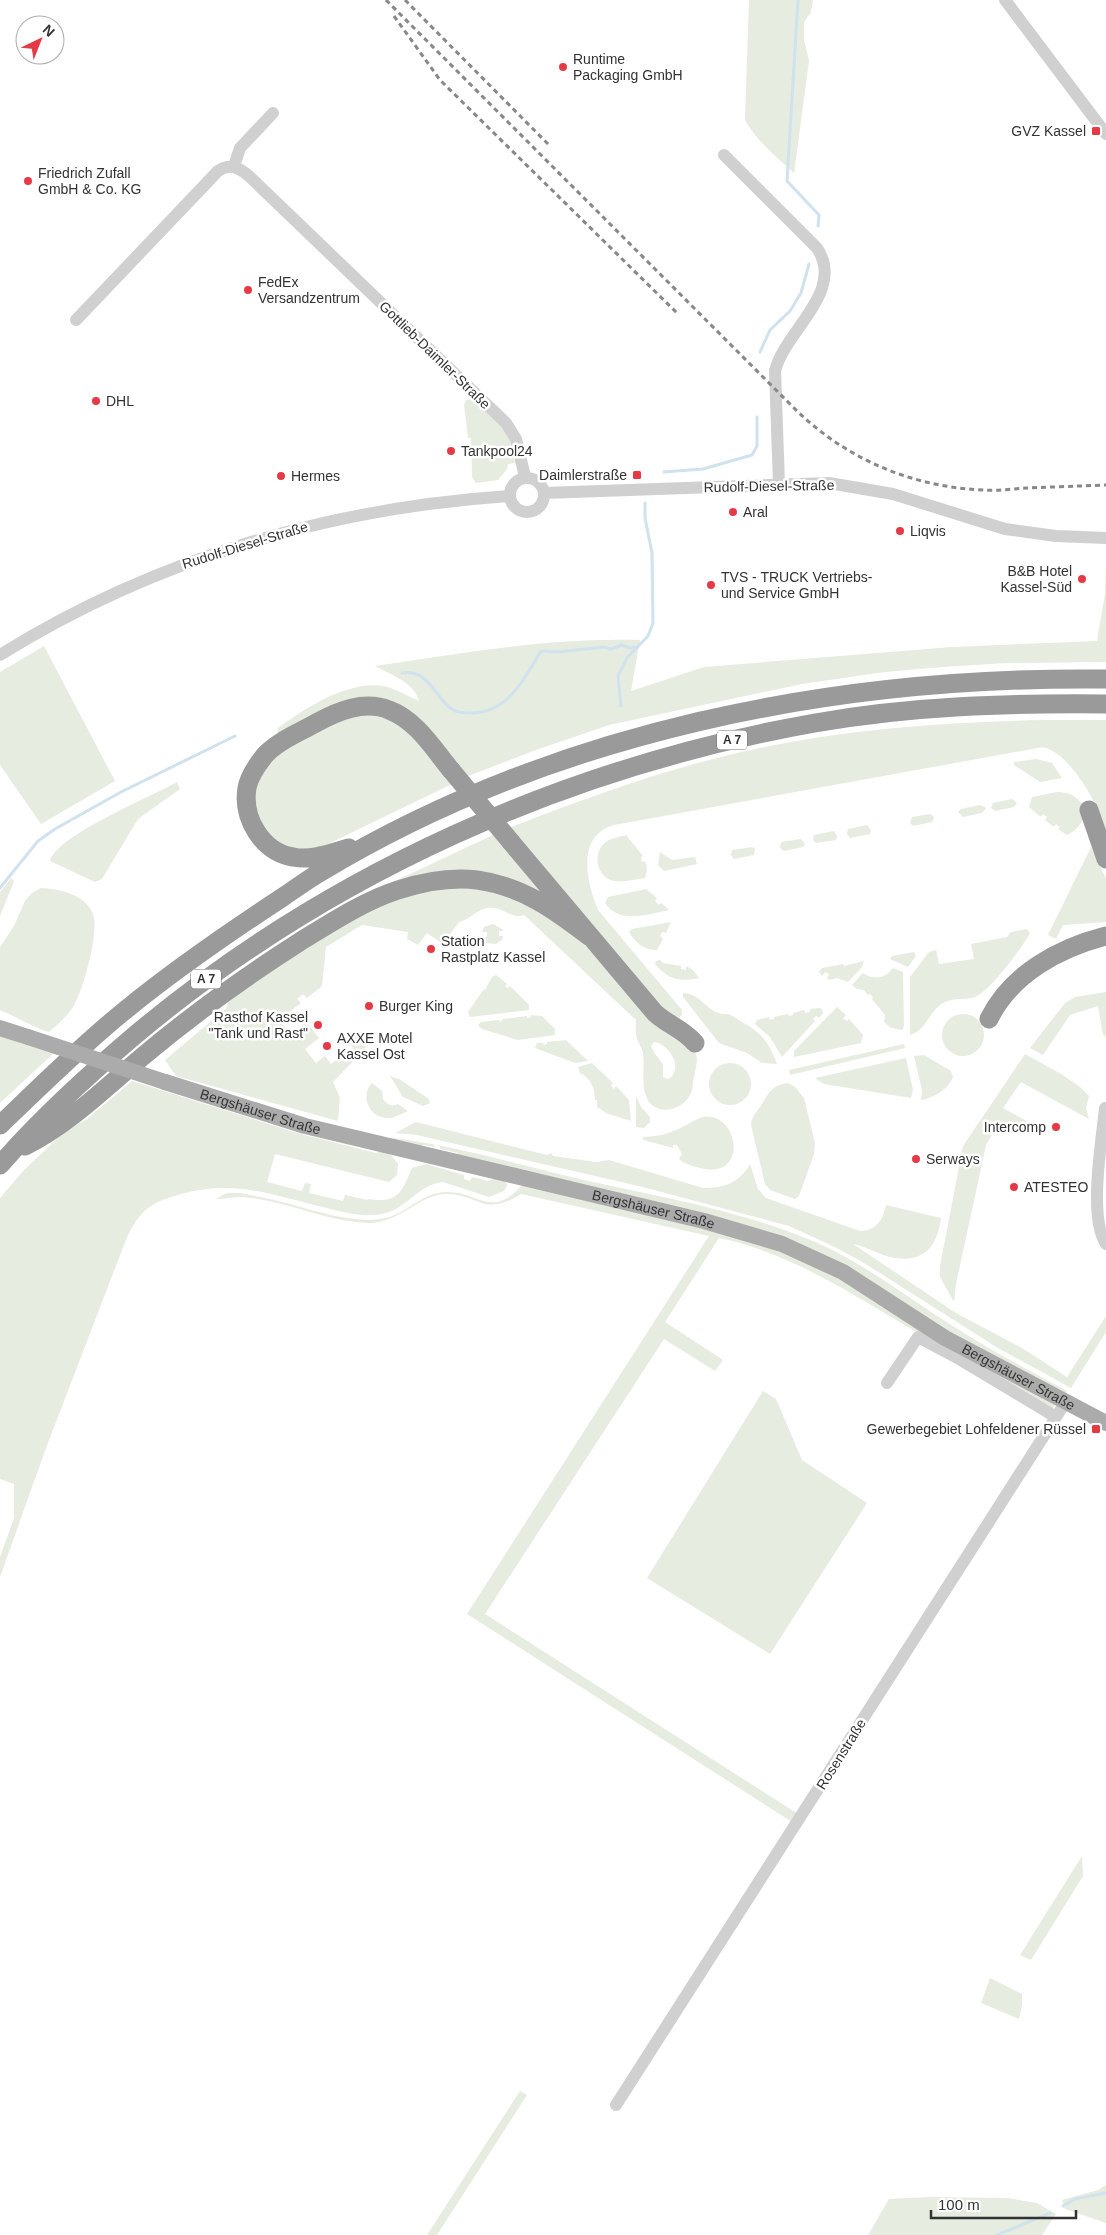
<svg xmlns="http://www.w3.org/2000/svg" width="1106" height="2235" font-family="Helvetica,sans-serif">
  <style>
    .green { fill: #e6ecdf; fill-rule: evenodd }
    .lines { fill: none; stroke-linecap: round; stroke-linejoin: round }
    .stream { stroke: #cfe2ee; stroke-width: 3 }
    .minor { stroke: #d0d0d0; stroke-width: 12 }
    .major { stroke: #ababab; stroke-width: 16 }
    .highway { stroke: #9a9a9a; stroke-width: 19 }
    .rail { stroke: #888; stroke-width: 3; stroke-dasharray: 5 4; stroke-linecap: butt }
    .major-bridge { stroke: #ababab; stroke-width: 16 }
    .highway-bridge { stroke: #9a9a9a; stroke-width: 19 }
    .poi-dot { fill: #e63946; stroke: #fff; stroke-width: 2 }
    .labels { text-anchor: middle; stroke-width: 5; stroke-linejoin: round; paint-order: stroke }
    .shield { fill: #fff; stroke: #707070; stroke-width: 1 }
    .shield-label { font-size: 12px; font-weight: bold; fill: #333 }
    .poi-label { font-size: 14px; fill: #333; stroke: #fff; text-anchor: start }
    .street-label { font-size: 14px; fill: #333; stroke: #fff }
  </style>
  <rect width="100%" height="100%" fill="#fff"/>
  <path class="green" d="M749 0H813L811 12 804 22V40L809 61 794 173C776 157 757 141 745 120Z
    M471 399 476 400 503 427 510 439 515 463 508 464 507 469 498 480 476 483 472 477 471 438H468L464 405 466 400Z
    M1106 560V662L1006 663 942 667 885 672 802 684 609 725 533 751 466 777 391 704 277 738 278 728C305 708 348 680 384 686 397 689 407 696 419 701 414 682 391 675 375 666 463 653 551 637 640 640L631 691 704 667 952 647 1097 641 1105 594Z
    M44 646 115 781 41 824 0 765V672Z
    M364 714 390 719 413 736 452 784 324 846C314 849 304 850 294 849 260 842 244 798 263 770 280 744 335 722 364 714Z
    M1045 720H1106V831C1099 805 1070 753 1043 747L614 825C576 836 586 881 598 910L682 1010V1015L679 1017 670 1018 509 828C578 801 648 775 721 757 827 730 937 722 1045 720Z
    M1036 759 1052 763 1062 778 1040 782 1014 765V762Z
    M177 782 180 789 138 819 102 879 95 882 50 861C57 835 151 797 177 782Z
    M1057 792C1087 792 1094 822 1067 835L1058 829 1060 827 1056 824 1054 827 1045 820 1047 817 1043 814 1041 817 1029 807 1032 797Z
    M1012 799 1017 803 1014 807 995 811 991 808 993 803Z
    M980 805 986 808 982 813 963 817 958 812 961 809Z
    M930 814 934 817 932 822 913 826 910 823 912 817Z
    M867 825 871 830 870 834 850 838 847 834 848 829Z
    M834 831 837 836 836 840 816 843 813 840 814 835Z
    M495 834 543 892 540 895 393 882Z
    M626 835 643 856 641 857 642 862 645 861 647 869 645 878C635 879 623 883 614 881 595 877 592 851 607 841 612 838 620 837 626 835Z
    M801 839 805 844 803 847 784 851 780 848 781 842Z
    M752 847 755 849 754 855 734 859 731 855 732 850Z
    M1091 847 1106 879V922L1063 925 1056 939 1048 935Z
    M660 852 672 860 695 857 697 864 664 871 658 865Z
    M11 878 14 881 0 916V892Z
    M455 885 516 896 579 939 622 986 690 1042C700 1059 697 1060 694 1078 692 1085 693 1091 689 1097 679 1112 653 1116 646 1096 641 1083 645 1067 643 1053 642 1047 637 1042 636 1035 635 1031 636 1025 636 1020L524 915C514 920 505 909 494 908 479 906 472 919 459 922L447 938 444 937 440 942 427 933 418 945 407 939 408 932 362 925 326 947 322 986 307 998 303 994 297 999 301 1003 279 1020 290 1035 306 1022 319 1038 305 1049 316 1063 325 1056 331 1064 353 1048 347 1039 354 1033 368 1035 365 1049 333 1082 340 1098 338 1121 176 1076 165 1060 227 1008 228 999 284 962 365 913 409 893ZM654 1042C669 1043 685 1070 668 1079L663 1077V1064L655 1054 651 1046Z
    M41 888C60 889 85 894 93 914 100 931 82 996 71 1010 65 1018 57 1025 49 1032 32 1027 17 1017 0 1010V947L14 926 25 901 32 893Z
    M646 889 657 898 655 901 659 905 661 903 669 910C647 914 620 925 605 903L608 897Z
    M671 922 666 933 662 932 660 936 663 939 657 950C643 950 636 943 629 932L632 929Z
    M493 924 502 929 503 931H499V936H503L502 940 496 944 486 943 483 937H487V932H482L484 927Z
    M1027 929 1030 933C1023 947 989 992 975 997 962 1001 951 996 939 1006 927 1016 926 1030 910 1035V977L929 952 936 950 939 964 974 959 971 944 1007 937 1011 932Z
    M914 952 916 956 908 967 890 959 892 956Z
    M660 960 663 963 681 966V969L686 970V966L693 970 699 978C680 982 668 980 655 964L656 961Z
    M864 961 862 967 848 982 837 978 829 980 827 979 829 974 825 972 822 976 819 972 822 968 843 964 844 966Z
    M893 968 903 972 904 1026 902 1030 891 1028 884 1022 885 1015 872 999 873 997 870 994 868 995 864 990 857 989 852 985 863 973C875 981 885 978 893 968Z
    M496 975 507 984 505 986 508 988 510 986 529 1005V1010L470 1017 468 1012 484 989 485 990 492 977Z
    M1106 992V1037L1103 1035 1098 1006 1070 1015 1043 1055 1030 1048 1065 1003 1075 997Z
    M683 993C703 993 708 1017 729 1014 756 1031 765 1032 777 1064L762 1063 747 1053 719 1043 683 997Z
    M837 1007 846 1015 843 1018 847 1021 849 1019 863 1035 861 1043 794 1057V1051Z
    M819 1008 822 1009 823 1013 819 1018 816 1016 813 1019 815 1021 782 1057 770 1037 755 1024 757 1020 769 1017 770 1020 774 1019V1017L788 1014 789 1016 793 1015V1013L804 1010 805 1013 810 1012V1009Z
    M942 1035a21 21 0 1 1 42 0a21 21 0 1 1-42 0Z
    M531 1015 542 1016 555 1029V1035L518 1040 482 1029 478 1025 481 1022 499 1020 500 1022 503 1019 527 1016V1018L531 1017Z
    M0 1034 54 1053 0 1103Z
    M566 1040 588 1061 575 1063 535 1048 537 1043H543L544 1045 547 1044V1042Z
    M904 1044 905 1048 790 1075 789 1070Z
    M1025 1054 1061 1074 1080 1087 1089 1096 1086 1108 1089 1119 1021 1082 1003 1108 1043 1130 998 1124 986 1145 956 1284 954 1302 940 1277V1266L963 1146Z
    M924 1055 951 1071 953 1077C949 1089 933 1098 921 1100L922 1090 914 1056Z
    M906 1058 913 1090 911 1098 824 1084 815 1078Z
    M709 1084a21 21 0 1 1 42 0a21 21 0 1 1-42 0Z
    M592 1063 613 1083 611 1086 614 1089 616 1086 629 1100 631 1121 606 1113 597 1107V1100H595C594 1087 592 1079 580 1073L578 1067Z
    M390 1076 399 1079 429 1099 430 1103 423 1106 403 1097Z
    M132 1081 297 1133 376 1153 381 1151 391 1155 398 1164 397 1175 389 1182 275 1154 267 1182 302 1191 305 1183 311 1184 309 1193 343 1201 345 1195 367 1200 368 1199C398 1204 402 1192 412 1168L426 1164 464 1175V1179L470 1181 472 1177 488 1181 498 1177 505 1181 507 1185 504 1191 489 1197 443 1182C416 1184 405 1215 372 1215 356 1216 339 1211 323 1207 271 1195 235 1179 181 1194 150 1203 141 1209 127 1237L46 1448 0 1577V1557L14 1518V1484L0 1479V1198L24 1170 63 1133 87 1119Z
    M372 1083 382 1091 383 1099C387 1105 392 1107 398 1104L408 1111C401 1114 393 1119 386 1118 368 1116 360 1095 372 1083Z
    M788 1083 795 1087 804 1098 815 1143 814 1154 799 1196 795 1199 770 1190 765 1184 751 1125C752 1115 757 1112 762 1104 769 1092 773 1085 788 1083Z
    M636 1096 641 1107 650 1117V1122L644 1128 636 1127Z
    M702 1117C739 1110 750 1181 700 1168 692 1166 685 1164 679 1159L682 1154 677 1145H673V1148L643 1140V1137C672 1136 678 1128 702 1117Z
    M416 1122 547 1155 551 1153 553 1156 596 1162 609 1160 703 1188C724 1188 739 1183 750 1164L758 1189 766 1198 860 1231C876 1231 883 1220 886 1205L941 1218C937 1248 923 1264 890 1257 878 1254 865 1246 853 1244L956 1313 1022 1348 1067 1377 1106 1316V1332L1071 1388 998 1348 864 1263 837 1248 789 1226 643 1187 417 1135 395 1133Z
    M393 1138C457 1146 520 1165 584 1180 661 1197 753 1213 824 1246 871 1268 912 1301 956 1328 992 1351 1030 1371 1067 1391L1066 1393 983 1354 852 1271 458 1155V1153L440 1149V1146L435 1145 434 1147 423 1145 422 1147 392 1140Z
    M522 1185 658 1214 803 1257 1055 1405 1052 1409 1046 1408C997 1379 947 1350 898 1321 842 1288 784 1251 719 1238L665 1322 723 1360 715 1371 664 1339 485 1614 798 1814 792 1822 467 1614 709 1236 521 1194C483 1218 480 1194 446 1194 420 1194 400 1223 369 1223 326 1222 285 1200 242 1197 234 1197 225 1199 216 1199 220 1197 225 1193 229 1193 239 1192 250 1195 260 1197 292 1203 324 1216 356 1219 370 1221 384 1220 397 1214 413 1206 426 1193 445 1192 479 1191 491 1220 522 1185Z
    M763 1391 776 1399 802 1460 867 1503 770 1654 647 1578Z
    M1082 1856 1083 1876 1031 1960 1020 1955Z
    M990 1978 1022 1994V2005L1019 2019 981 2003Z
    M520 2091 527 2095 437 2235H427Z
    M1106 2185V2223L1065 2209 1062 2200 1098 2190Z
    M929 2197 1008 2198 1037 2203 1056 2214 1042 2235H868L889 2199Z"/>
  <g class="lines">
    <path class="stream" d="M798 0 787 181 819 215 818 226
      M760 352 770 330 790 311 801 293 809 264
      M664 472 703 469 752 455 757 446V417
      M402 673C426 668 434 694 449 707 456 713 463 713 471 713 508 713 524 679 541 651L557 652 604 647 611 649 622 645 630 648 638 647
      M621 706 618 676 627 658 648 636 653 623 652 553 645 518V503
      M0 888 38 841 55 829 121 792 235 736
      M1063 2206 1075 2199 1106 2193
      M997 2235 1050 2213"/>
    <path class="minor" d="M1005 0 1106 134
      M724 155 817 248C846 292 785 330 775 371L779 484
      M234 166 240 148 273 113
      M76 320 218 171C230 163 238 167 249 176L506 423 516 439 525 477
      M510 495a17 17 0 1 1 34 0a17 17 0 1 1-34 0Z
      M544 493 829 483 893 494 1005 529 1056 536 1106 538
      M0 655C154 559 329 508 509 496
      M1105 1108C1102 1140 1088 1217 1106 1244
      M887 1383 918 1337 961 1360 1056 1417
      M616 2105 1065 1403"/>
    <g class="major">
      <path d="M0 1028 28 1037"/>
      <path id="s1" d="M165 1082 305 1126 704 1221 782 1244 843 1272 945 1338 1106 1423"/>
    </g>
    <path class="highway" d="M1089 810 1106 859
      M511 842 655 1013C668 1025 683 1029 695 1043
      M349 848C331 853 312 861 293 857 262 852 242 818 247 788 249 776 257 765 265 755 278 741 300 732 316 723 338 711 364 700 389 710 416 720 433 748 451 770
      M989 1019C1011 974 1059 948 1106 936
      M0 1125C40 1087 80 1047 123 1012 174 970 228 933 283 897 295 889 307 880 319 873 554 731 834 676 1106 679
      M25 1146C69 1124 105 1088 142 1057 192 1015 246 976 301 941 332 922 364 901 398 890 423 882 451 877 477 880 522 886 555 910 590 937
      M0 1165C41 1118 87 1076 134 1036 328 873 566 767 815 723 911 706 1008 703 1106 704"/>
    <path class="rail" d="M386 0 797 411C848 460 913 487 983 490 997 491 1012 489 1026 488 1052 487 1079 486 1106 485
      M405 0 549 145
      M394 16 440 80 677 313"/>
    <path class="major-bridge" d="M28 1037 165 1082"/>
    <path class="highway-bridge" d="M451 770 511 842"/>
  </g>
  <g class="poi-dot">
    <circle cx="563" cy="67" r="5"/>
    <rect x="1091" y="126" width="10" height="10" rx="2.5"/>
    <circle cx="28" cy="181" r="5"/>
    <circle cx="248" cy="290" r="5"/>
    <circle cx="96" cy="401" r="5"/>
    <circle cx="451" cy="451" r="5"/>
    <rect x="632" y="470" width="10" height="10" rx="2.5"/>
    <circle cx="281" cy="476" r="5"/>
    <circle cx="733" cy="512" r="5"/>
    <circle cx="900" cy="531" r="5"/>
    <circle cx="1082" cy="579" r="5"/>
    <circle cx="711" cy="585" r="5"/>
    <circle cx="431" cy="949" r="5"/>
    <circle cx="369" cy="1006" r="5"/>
    <circle cx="318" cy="1025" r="5"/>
    <circle cx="327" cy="1046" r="5"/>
    <circle cx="1056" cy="1127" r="5"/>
    <circle cx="916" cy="1159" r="5"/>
    <circle cx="1014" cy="1187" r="5"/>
    <rect x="1091" y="1424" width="10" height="10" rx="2.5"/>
  </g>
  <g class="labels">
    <g class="shield">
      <rect x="717" y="730.5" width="30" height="19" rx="4"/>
      <rect x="191" y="969.5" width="30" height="19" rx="4"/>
    </g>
    <g class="shield-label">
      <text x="732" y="744">A 7</text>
      <text x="206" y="983">A 7</text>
    </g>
    <g class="poi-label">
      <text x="573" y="64">Runtime<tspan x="573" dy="16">Packaging GmbH</tspan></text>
      <text x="1086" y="136" text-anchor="end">GVZ Kassel</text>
      <text x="38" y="178">Friedrich Zufall<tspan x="38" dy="16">GmbH &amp; Co. KG</tspan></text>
      <text x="258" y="287">FedEx<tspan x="258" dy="16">Versandzentrum</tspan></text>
      <text x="106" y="406">DHL</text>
      <text x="461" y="456">Tankpool24</text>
      <text x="627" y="480" text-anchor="end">Daimlerstraße</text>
      <text x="291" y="481">Hermes</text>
      <text x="743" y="517">Aral</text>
      <text x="910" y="536">Liqvis</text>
      <text x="1072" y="576" text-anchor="end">B&amp;B Hotel<tspan x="1072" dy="16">Kassel-Süd</tspan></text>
      <text x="721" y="582">TVS - TRUCK Vertriebs-<tspan x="721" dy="16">und Service GmbH</tspan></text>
      <text x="441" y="946">Station<tspan x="441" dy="16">Rastplatz Kassel</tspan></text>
      <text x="379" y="1011">Burger King</text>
      <text x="308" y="1022" text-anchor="end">Rasthof Kassel<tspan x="308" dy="16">"Tank und Rast"</tspan></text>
      <text x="337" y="1043">AXXE Motel<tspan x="337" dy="16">Kassel Ost</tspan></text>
      <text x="1046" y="1132" text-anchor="end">Intercomp</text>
      <text x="926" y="1164">Serways</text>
      <text x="1024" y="1192">ATESTEO</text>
      <text x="1086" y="1434" text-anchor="end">Gewerbegebiet Lohfeldener Rüssel</text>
    </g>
    <g class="street-label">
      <text transform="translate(435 355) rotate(44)" y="5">Gottlieb-Daimler-Straße</text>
      <text transform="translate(769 486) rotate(-1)" y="5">Rudolf-Diesel-Straße</text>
      <text transform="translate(245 545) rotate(-17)" y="5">Rudolf-Diesel-Straße</text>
      <text dy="5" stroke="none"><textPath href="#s1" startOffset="100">Bergshäuser Straße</textPath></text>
      <text dy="5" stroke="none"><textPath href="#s1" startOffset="505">Bergshäuser Straße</textPath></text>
      <text dy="5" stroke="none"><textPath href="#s1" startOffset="910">Bergshäuser Straße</textPath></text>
      <text transform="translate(841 1754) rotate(-58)" y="5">Rosenstraße</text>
    </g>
  </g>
  <g transform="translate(40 40) rotate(43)"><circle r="24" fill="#ffffff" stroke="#adadad"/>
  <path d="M0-4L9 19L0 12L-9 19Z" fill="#e63946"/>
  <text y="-8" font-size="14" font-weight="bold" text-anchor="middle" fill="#333333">N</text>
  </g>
  <path d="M931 2210v8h145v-8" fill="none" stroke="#333333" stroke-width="2.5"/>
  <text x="938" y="2210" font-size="15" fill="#333333" stroke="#ffffff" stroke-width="4" paint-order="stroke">100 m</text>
</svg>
